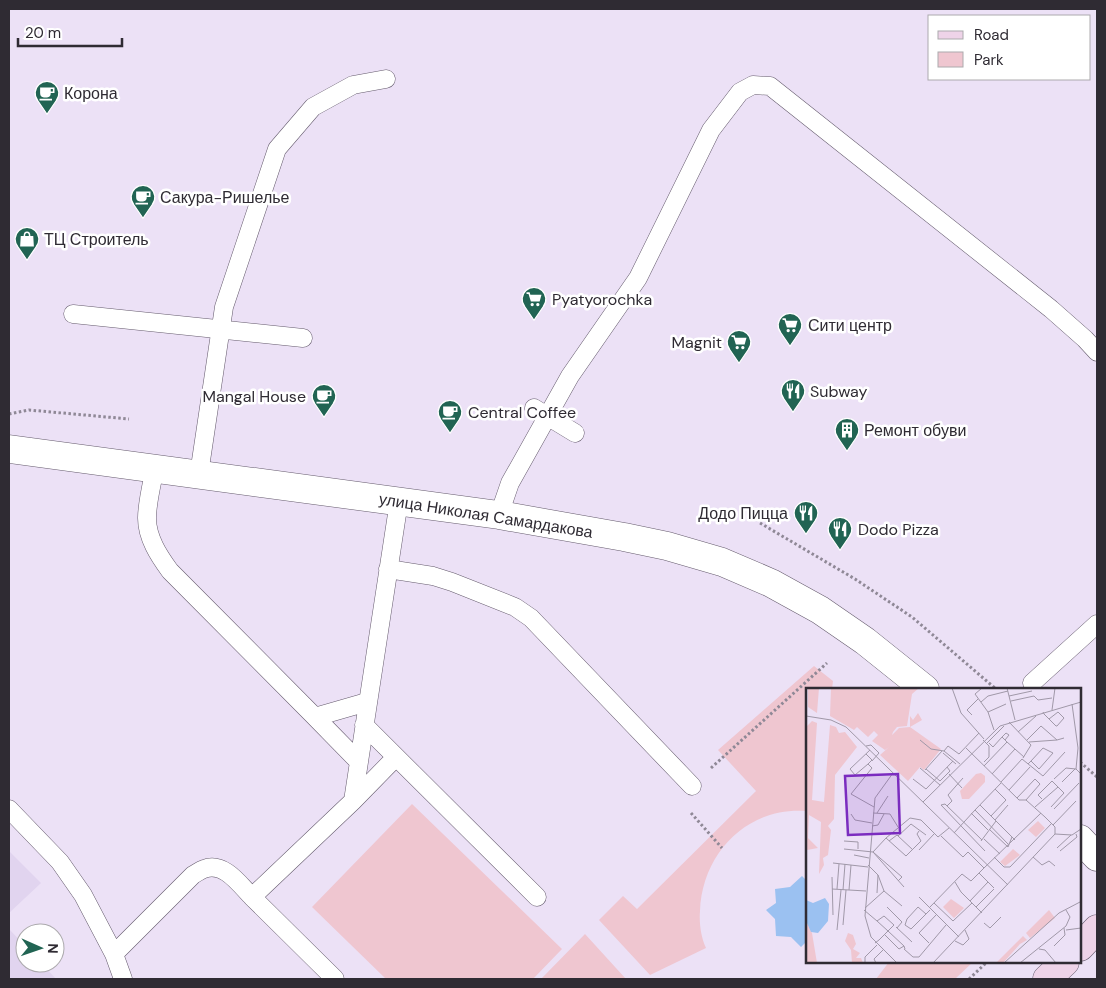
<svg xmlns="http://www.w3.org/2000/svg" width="1106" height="988" font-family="'DM Sans',sans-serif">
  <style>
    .built { fill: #e1d4ef }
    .green { fill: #efc6d0 }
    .water { fill: #9bc1f1 }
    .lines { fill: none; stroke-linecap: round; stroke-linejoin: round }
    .service-casing { stroke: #655b6d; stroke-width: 19 }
    .tertiary-casing { stroke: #655b6d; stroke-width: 29 }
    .secondary-casing { stroke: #655b6d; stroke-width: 29 }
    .path { stroke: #8f8896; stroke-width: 3; stroke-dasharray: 2.5 2.5; stroke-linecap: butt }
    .service { stroke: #fff; stroke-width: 18 }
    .tertiary { stroke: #fff; stroke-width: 28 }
    .secondary { stroke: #eed3e8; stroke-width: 28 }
    .labels { text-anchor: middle; stroke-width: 5; stroke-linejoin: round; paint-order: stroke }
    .poi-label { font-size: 16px; fill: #2f2b33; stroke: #fff; text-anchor: start }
    .street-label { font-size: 16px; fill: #2f2b33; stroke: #fff }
    .inset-road { fill: none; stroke: #a098a8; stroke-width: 1 }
    .view { fill: #7b2cbf; fill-opacity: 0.15; stroke: #7b2cbf; stroke-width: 2.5 }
    .inset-edge { fill: none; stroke: #2f2b33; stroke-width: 2.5 }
  </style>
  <rect width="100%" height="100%" fill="#ece1f6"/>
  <path class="built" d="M9 851 41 883 9 913Z
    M9 929 25 946V963H41L56 979H9Z"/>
  <path class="green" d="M814 666 833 681 832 689H807V811C748 806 702 853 700 911 699 923 701 937 706 948L650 975 599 920 623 896 637 909 756 791 718 750Z
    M412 804 562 949 533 979H386L312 907Z
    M585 934 626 979H541Z
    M889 962H973L955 979H876Z"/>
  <path class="water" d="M802 876 807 881V941L801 947 791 937 776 936 775 919 766 910 776 903 775 889 790 887Z"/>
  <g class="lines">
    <g class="service-casing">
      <path id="service" d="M73 314 303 338
        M534 408 575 433
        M155 468C152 483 147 503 147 518 147 538 159 556 170 571L315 717 367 702
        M199 474 224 307 277 149 313 107 353 85 386 79
        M499 515 510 483 570 376 638 278 711 130 740 92 753 85 770 86 1051 309 1085 339 1097 352
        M388 569 433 576 452 582 515 607 531 618 692 786
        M1032 683 1097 624
        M315 717 359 762
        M364 725 537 897
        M353 801 396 757
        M9 809 60 862 83 895 114 954 123 979
        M252 897 335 979
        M114 954 193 875C197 873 200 870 204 869 224 861 240 885 252 897L353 801 399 501"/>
    </g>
    <g class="tertiary-casing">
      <path id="tertiary" d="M9 449 499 515 624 537 667 546 722 562 771 583 820 610 865 641 925 689
        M1080 839 1097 857"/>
    </g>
    <g class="secondary-casing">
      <path id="secondary" d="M1080 947 1097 929
        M1047 979 1065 962"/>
    </g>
    <path class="path" d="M9 414 29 410 129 419
      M760 523 855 579 912 617 996 689
      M1080 762 1097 777
      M711 768 827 663
      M691 813 722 848
      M969 979 987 962"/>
    <use href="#service" class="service"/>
    <use href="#tertiary" class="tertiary"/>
    <use href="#secondary" class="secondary"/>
  </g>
  <defs>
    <g id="cafe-pin" transform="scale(1.25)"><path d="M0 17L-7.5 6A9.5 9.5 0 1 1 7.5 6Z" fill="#216453" stroke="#fff"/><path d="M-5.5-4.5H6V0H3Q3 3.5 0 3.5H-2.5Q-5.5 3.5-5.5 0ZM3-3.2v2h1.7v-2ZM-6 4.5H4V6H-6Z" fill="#fff"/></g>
    <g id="shop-pin" transform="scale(1.25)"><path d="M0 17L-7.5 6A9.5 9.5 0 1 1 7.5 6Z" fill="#216453" stroke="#fff"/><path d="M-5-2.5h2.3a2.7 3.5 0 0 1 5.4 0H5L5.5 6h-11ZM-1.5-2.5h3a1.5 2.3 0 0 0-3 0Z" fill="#fff"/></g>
    <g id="supermarket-pin" transform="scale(1.25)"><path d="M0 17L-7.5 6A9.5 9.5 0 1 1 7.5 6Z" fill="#216453" stroke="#fff"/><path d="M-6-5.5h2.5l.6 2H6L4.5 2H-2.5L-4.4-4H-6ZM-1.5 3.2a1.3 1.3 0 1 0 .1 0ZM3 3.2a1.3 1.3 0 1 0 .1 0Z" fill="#fff"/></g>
    <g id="restaurant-pin" transform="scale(1.25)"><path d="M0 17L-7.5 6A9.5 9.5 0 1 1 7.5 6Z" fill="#216453" stroke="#fff"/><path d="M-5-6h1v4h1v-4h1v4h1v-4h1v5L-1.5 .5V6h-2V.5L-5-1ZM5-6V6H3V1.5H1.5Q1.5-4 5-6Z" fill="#fff"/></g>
    <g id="building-pin" transform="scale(1.25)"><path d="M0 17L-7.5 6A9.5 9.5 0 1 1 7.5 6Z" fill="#216453" stroke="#fff"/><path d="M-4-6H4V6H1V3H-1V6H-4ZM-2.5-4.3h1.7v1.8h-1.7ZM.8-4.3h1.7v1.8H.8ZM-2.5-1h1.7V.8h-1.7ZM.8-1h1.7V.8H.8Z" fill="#fff"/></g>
  </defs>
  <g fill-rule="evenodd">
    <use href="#cafe-pin" x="47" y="93"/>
    <use href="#cafe-pin" x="143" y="197"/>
    <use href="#shop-pin" x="27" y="239"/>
    <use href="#supermarket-pin" x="534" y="299"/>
    <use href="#supermarket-pin" x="790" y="325"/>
    <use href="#supermarket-pin" x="739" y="342"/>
    <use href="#restaurant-pin" x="793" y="391"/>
    <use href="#cafe-pin" x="324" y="396"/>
    <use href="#cafe-pin" x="450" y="412"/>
    <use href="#building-pin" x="847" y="430"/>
    <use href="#restaurant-pin" x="806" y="513"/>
    <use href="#restaurant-pin" x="840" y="529"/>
  </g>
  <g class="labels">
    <g class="poi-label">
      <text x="64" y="99">Корона</text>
      <text x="160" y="203">Сакура-Ришелье</text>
      <text x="44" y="245">ТЦ Строитель</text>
      <text x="552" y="305">Pyatyorochka</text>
      <text x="808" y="331">Сити центр</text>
      <text x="722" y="348" text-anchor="end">Magnit</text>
      <text x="810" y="397">Subway</text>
      <text x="306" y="402" text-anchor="end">Mangal House</text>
      <text x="468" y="418">Central Coffee</text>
      <text x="864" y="436">Ремонт обуви</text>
      <text x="788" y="519" text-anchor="end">Додо Пицца</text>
      <text x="858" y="535">Dodo Pizza</text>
    </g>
    <g class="street-label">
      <text transform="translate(486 515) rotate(9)" y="6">улица Николая Самардакова</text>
    </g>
  </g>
  <g transform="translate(806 688)">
    <rect width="275" height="275" fill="#ece1f6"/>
    <path d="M2 0H13L11 25 2 19ZM25 0H113L106 6 101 38 91 39 87 44 86 47 93 40 104 39V28L107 32 112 25 116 32 104 39 135 61 118 82 114 79 102 93 74 67 83 59 79 62 66 53 72 47 68 43 62 49 51 39 48 42 24 28ZM6 33 11 35 6 112 18 114 24 37 30 39 33 45 39 44 51 59 29 87 28 131 22 138 25 142 22 167 17 170 18 177 13 186 15 134 3 127 2 150 12 160 1 162 0 181V39ZM175 85 179 88V94L163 111H156L154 103 170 86ZM232 133 239 140 230 149 222 142ZM207 161 214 167 199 178 194 174ZM145 211 158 220 148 230 137 219ZM243 222 249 230 224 250 220 245ZM0 233 6 245 11 275H0ZM42 245 47 247 50 256 47 261 54 265 50 270H55L57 275H46L45 262 39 253ZM217 248 221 252 214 256 197 275H190Z" fill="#efc6d0"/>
    <path d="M19 210 23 216 22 233 12 245 5 244 0 233V212L7 215Z" fill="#9bc1f1"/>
    <path class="inset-road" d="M146 0 155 25 178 51M176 0 169 6 182 24 188 42M201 0 209 32M203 8 226 3M205 13 228 8 232 12 246 10M175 14 182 8 202 3M266 16 272 60 270 81 275 86M246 22 249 0M182 24 200 16M237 24 238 26 250 38H251L258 30 252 24 243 31M166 27 161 22 172 11M0 28 25 32 40 39 202 197M203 34 225 57 217 70M212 44 230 28M196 49 200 45 203 47 199 52M114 52 125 61 138 63 154 76M177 52 183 58V69L178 74M221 52 235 38 251 52 258 50M223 54 251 52M181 55 198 38M183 55 187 59 196 49 201 54M60 58 65 57 73 65 66 73M160 60 213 112H220L239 129 249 139V146M138 63 142 58 153 66 173 45M137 65 150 76M60 66 66 72 62 76 66 80 45 106 68 119M62 76 49 87 44 81 64 62M222 76 225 73 237 60 247 65 233 81 225 73M178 78 201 54 218 69M114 80 134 97M120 81 134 93 144 83 141 79M119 82 136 63M87 85 69 110 59 228 65 249 91 275M143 86 156 100M186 86 209 61M107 91 120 101 147 73M248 91 260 80 270 81M195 94 216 71 237 88 259 64M256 94 269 81M195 95 169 122 202 156M203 102 224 79M211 110 229 91 234 96 220 112M236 111 232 107 246 93 252 99M117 114 194 38 275 14M135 117 179 163M135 117 139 116 176 152M174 117 190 133M141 118 146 113 142 107 157 90M229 119 252 99 258 105 245 119M248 121 273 95M67 125 84 126 92 139M71 125 82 108M165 125 182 142M45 126 49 132 66 135M185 128 200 112 189 101M189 132 202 117M247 137 270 113M66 138 72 137 78 126M183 141 202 159 206 149M148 145 169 122M249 146 266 147 275 141M92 148 105 136 120 147M135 148 157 169 162 164M80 150 100 168 115 153 111 146 113 143M178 151 194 166M38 153 52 154V161M83 153 91 147 107 162M175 153 190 133 209 152M251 160 265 147M38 161 67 164 98 199M113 162 128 146M254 163 271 149 270 146M162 164 178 180 235 125M48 167 63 170M188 169 198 179H204L246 135M227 169 236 177 243 173 249 178M27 175 62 179M62 177 72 187 71 205M173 185 188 200M26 189 27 227M92 193 96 189 67 164 80 150 104 130 115 132 132 149 143 140M149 194 155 204 176 225M26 201 60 203M31 201 33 176M37 202 39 176M43 202 45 177M78 203 96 218M113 209 153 249M164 213 182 194M128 215 147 233 166 215M81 219 96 234 91 240M124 219 156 186 165 193 178 180M170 219 188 201M59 220 78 203 72 187M58 222 71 233M120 226 112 219 101 231 99 237 105 241 124 222M178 235 184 240 195 229M37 237 40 202M90 239 106 254M31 242 35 202M260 242 275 240M79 247 93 261 98 258M149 253 157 257 163 251 159 242M69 255 73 252 88 237 78 228 71 233 82 243 98 258 99 261M123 255 113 245 130 227M248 258 259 247 258 240M98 261 107 269H113L140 237M233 261 239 262 250 275M59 275V269L71 257M70 275 68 271 77 262M127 275 249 146M198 275 253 225 274 214M214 275 260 238 264 229 260 222"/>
    <path class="view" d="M92 86 94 145 42 147 39 88Z"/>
    <rect width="275" height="275" class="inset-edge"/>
  </g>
  <rect width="1106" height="988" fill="none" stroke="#2f2b33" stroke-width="20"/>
  <rect x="928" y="15" width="162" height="65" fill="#ffffff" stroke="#acaaad"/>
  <rect x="938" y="31" width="25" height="8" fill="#eed3e8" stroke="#acaaad"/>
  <text x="974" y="40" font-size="15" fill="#2f2b33">Road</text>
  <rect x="938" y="52" width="25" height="15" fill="#efc6d0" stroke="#acaaad"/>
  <text x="974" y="65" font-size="15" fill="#2f2b33">Park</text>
  <g transform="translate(40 948) rotate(92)"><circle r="24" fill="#ffffff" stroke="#acaaad"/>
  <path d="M0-4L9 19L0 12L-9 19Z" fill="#216453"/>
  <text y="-8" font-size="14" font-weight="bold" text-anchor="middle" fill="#2f2b33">N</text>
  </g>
  <path d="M18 38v8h104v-8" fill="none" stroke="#2f2b33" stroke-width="2.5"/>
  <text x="25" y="38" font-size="15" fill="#2f2b33" stroke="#ffffff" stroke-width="4" paint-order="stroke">20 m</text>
</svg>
